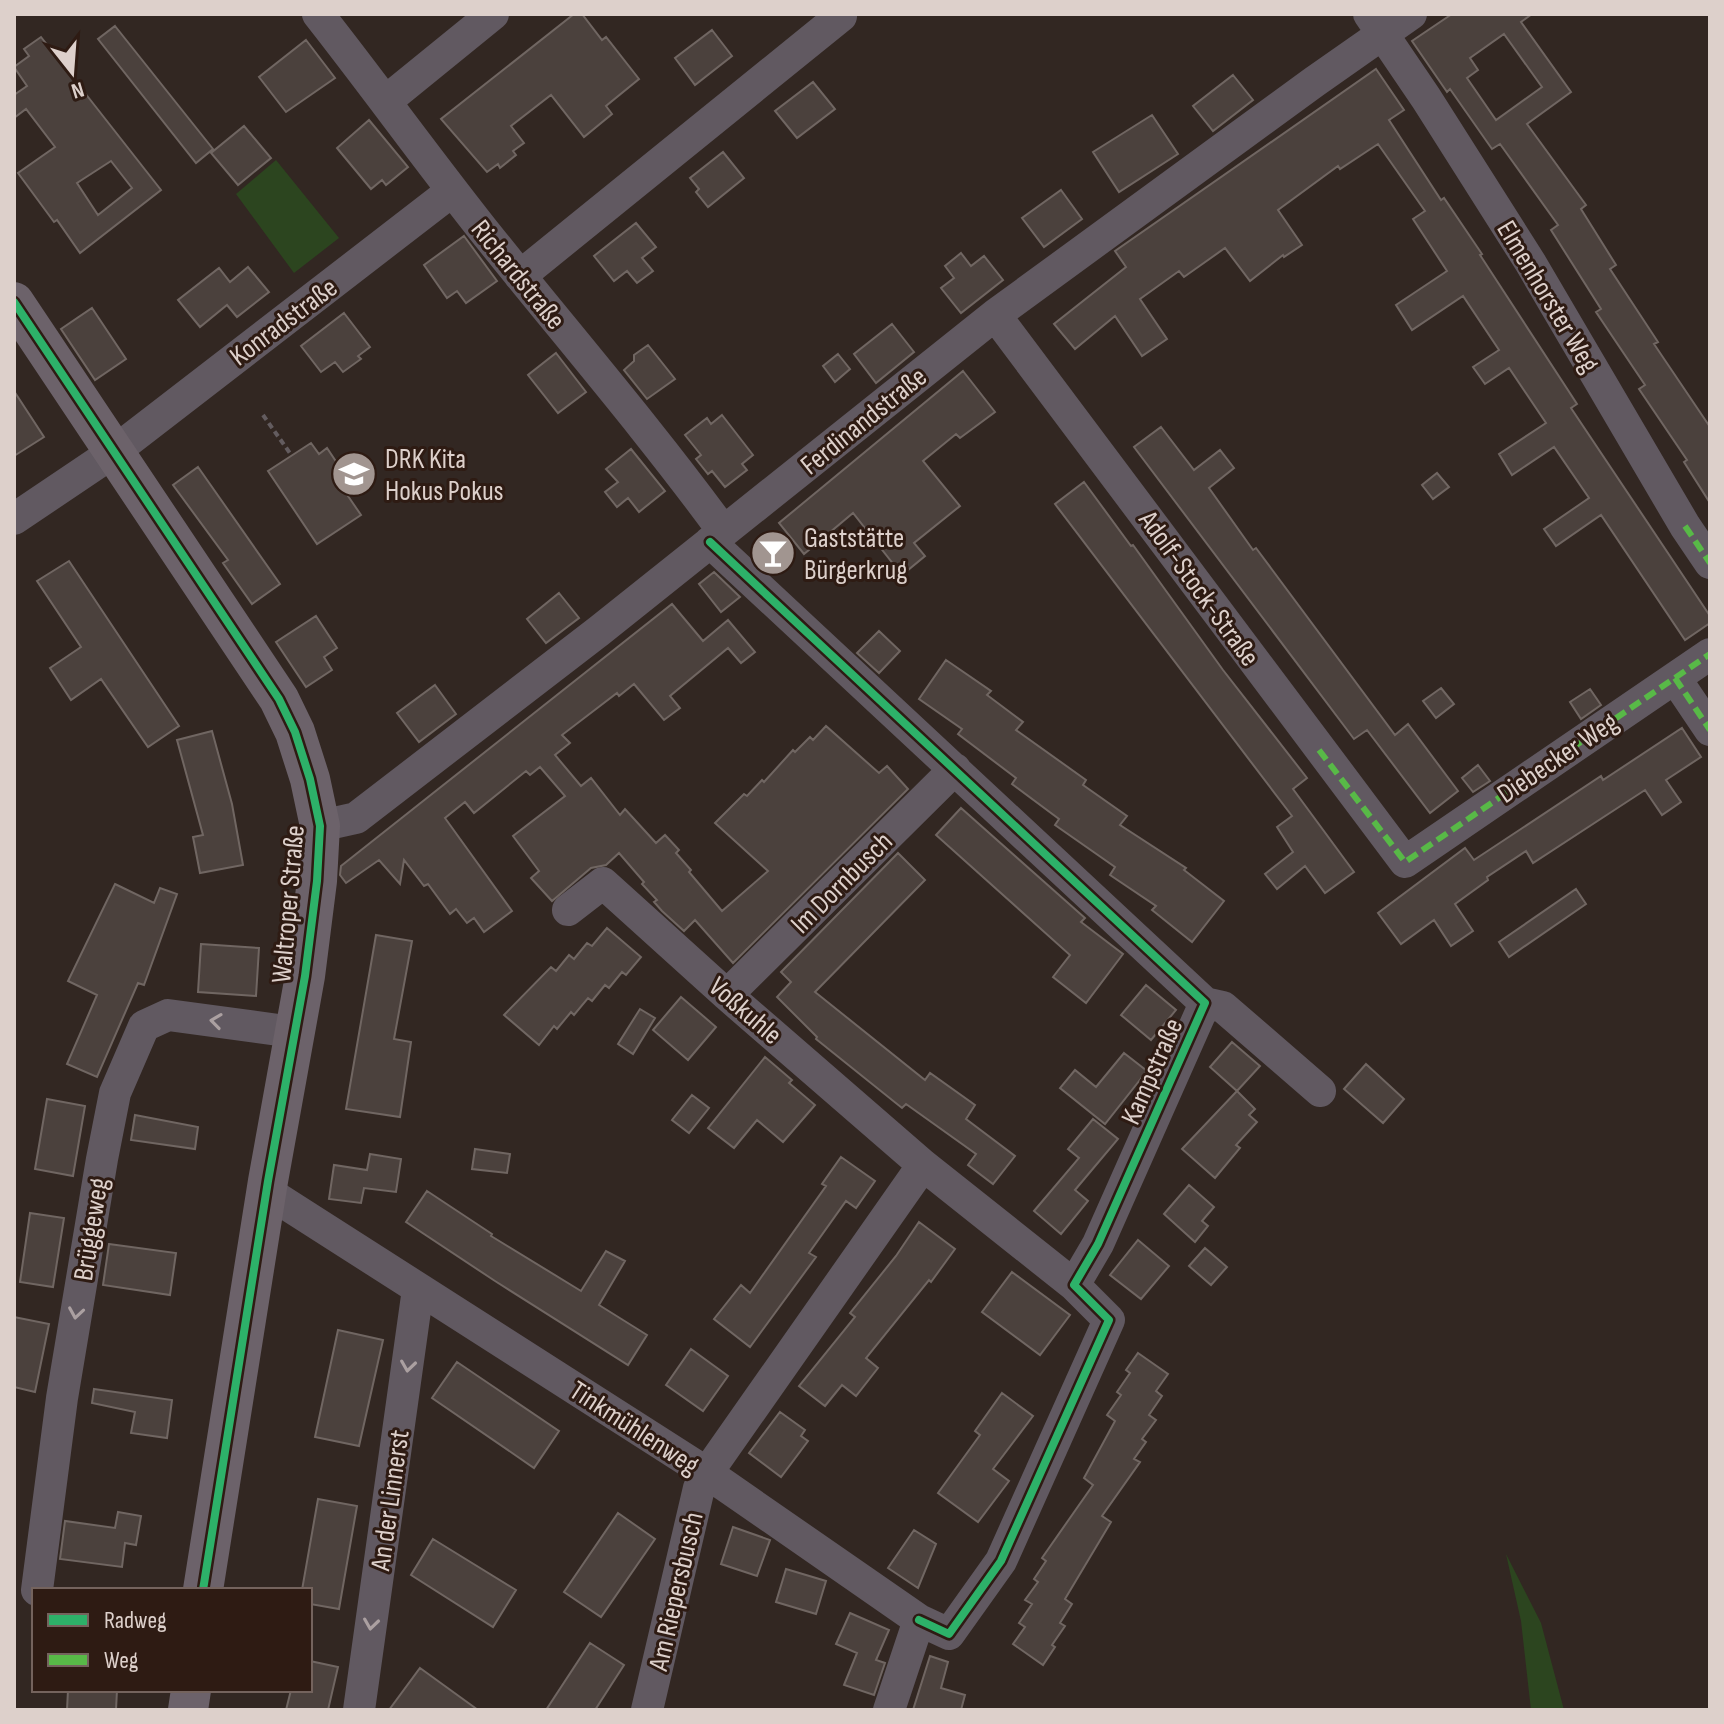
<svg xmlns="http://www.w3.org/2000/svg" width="1724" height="1724" font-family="'Sofia Sans Condensed',sans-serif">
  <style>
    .green { fill: #2c451f }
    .building { fill: #4b413d; stroke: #706662; stroke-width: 2; fill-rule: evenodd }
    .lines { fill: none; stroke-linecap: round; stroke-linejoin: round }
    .path { stroke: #635c5f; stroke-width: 4; stroke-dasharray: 6 4; stroke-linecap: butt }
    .minor { stroke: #615961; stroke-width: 32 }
    .major { stroke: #6c626a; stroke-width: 40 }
    .quiet { stroke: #58b947; stroke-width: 6; stroke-dasharray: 12 6; stroke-linecap: butt }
    .cycleway-casing { stroke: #2e1b13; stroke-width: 13 }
    .cycleway { stroke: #2db169; stroke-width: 8 }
    .oneway { stroke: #aba0a1 }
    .labels { text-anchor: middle; stroke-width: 6; stroke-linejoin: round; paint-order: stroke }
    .street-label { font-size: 28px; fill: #ddd0cb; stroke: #2e1b13 }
    .poi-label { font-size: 28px; fill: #ddd0cb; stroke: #2e1b13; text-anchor: start }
  </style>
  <rect width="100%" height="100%" fill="#322722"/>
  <path class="green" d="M276 160 339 238 294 273 236 194Z
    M1506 1554 1541 1623 1564 1710H1531L1521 1621Z"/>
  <path class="building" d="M574 14H582L602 40 606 37 639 79 606 106 612 114 584 137 551 95 511 126 524 143 513 151 516 155 500 168 498 164 487 172 441 119Z
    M1452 14H1532L1521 22 1571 92 1527 124 1586 205 1581 209 1616 265 1610 269 1658 342 1654 344 1710 427V503L1684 462 1687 460 1639 389 1645 385 1596 312 1601 309 1551 230 1558 225 1500 144 1492 149 1450 89 1447 92 1412 41ZM1504 34 1542 87 1496 120 1467 78 1478 70 1470 58Z
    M115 26 213 149 196 163 98 39Z
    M712 30 732 56 695 85 675 58Z
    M41 37 161 190 80 253 57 220 54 222 18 173 55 147 26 109 14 118V95L27 86 14 67 29 56 24 49ZM111 161 132 188 98 215 77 183Z
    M306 40 335 78 286 112 259 77Z
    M1376 69 1404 110 1389 120 1441 200 1444 198 1482 254 1480 255 1577 404 1571 408 1710 616V623L1685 640 1601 515 1556 546 1544 529 1589 498 1554 447 1512 475 1499 454 1546 423 1509 368 1485 384 1473 367 1499 350 1463 296 1412 330 1396 305 1447 271 1413 219 1425 211 1378 144 1340 169 1338 166 1278 210 1302 245 1284 257 1283 255 1250 281 1225 248 1184 277 1179 271 1140 299 1167 339 1142 356 1115 316 1075 349 1054 324 1126 267 1115 251Z
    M1233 75 1253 100 1213 131 1193 106Z
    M813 82 835 109 797 138 775 111Z
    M1152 115 1178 154 1119 192 1093 152Z
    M369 120 408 167 386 185 382 180 371 189 337 148Z
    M244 126 271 158 238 185 211 153Z
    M723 152 744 178 708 207 696 192 699 189 690 178Z
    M1061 190 1082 219 1044 247 1022 218Z
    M636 223 656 247 642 258 653 271 637 283 627 271 614 281 594 256Z
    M464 236 497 281 466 303 457 291 447 298 424 265Z
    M961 253 971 266 984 256 1003 280 961 313 941 288 954 278 945 266Z
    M248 267 269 292 237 317 227 305 200 327 178 300 219 268 230 282Z
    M92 308 126 359 95 380 61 329Z
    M344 313 370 347 358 356 361 359 343 372 335 362 321 372 301 346Z
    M892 324 914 352 876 383 854 354Z
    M648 345 675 379 647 399 624 370 634 361V355Z
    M556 353 586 392 558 413 528 375Z
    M838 354 850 369 835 382 823 366Z
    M963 371 995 412 960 438 956 434 923 461 960 506 914 543 925 556 902 575 853 513 804 554 779 523Z
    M14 391 44 437 14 456Z
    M722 415 753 455 742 464 747 470 725 487 712 471 708 474 696 459 701 455 685 435 707 418 711 424Z
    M1161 427 1194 470 1220 450 1234 468 1209 488 1253 550 1256 548 1395 735 1408 724 1458 791 1430 813 1367 730 1354 739 1134 447Z
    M311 443 319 454 327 448 355 490 348 496 361 515 317 544 268 471Z
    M631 449 665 491 639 512 628 498 617 507 605 492 618 482 606 469Z
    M198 467 280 584 252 604 223 563 228 560 173 485Z
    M1437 473 1449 487 1433 499 1422 485Z
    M1084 482 1131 546 1133 545 1223 670 1307 778 1293 789 1354 872 1325 893 1305 866 1277 889 1265 874 1293 852 1277 827 1292 816 1055 504Z
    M69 561 179 726 148 747 101 679 71 700 50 668 81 647 37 581Z
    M714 572 740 597 721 612 699 584Z
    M559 593 579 618 546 643 527 619Z
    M672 604 703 641 728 620 755 652 741 663 728 648 670 696 680 708 664 720 634 684 619 696 617 693 562 735 570 743 555 755 581 786 591 778 620 815 625 809 656 843 665 835 679 850 676 853 691 870 689 872 722 911 768 871 715 823 744 794 747 796 762 780 764 782 793 750 795 752 810 737 813 740 826 726 879 773 887 766 908 789 733 963 695 920 684 931 662 911 654 902 657 900 642 884 644 882 619 853 606 865 591 868 552 901 531 878 539 871 513 836 565 796 540 767 530 775 526 771 474 813 465 802 445 818 512 911 484 932 474 918 467 923 456 909 450 914 428 884 424 886 404 860 400 884 379 860 346 883 340 875 341 866Z
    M316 616 337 648 324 657 332 670 306 687 276 642Z
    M879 631 900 651 879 673 857 653Z
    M946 660 991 691 987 695 1023 722 1016 730 1086 780 1083 785 1127 816 1120 825 1186 868 1184 870 1224 901 1192 942 1152 910 1156 906 1110 875 1115 867 1055 825 1059 819 1012 784 1016 778 958 734 962 729 919 699Z
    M435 685 456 714 419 742 397 713Z
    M1441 688 1454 704 1436 718 1423 701Z
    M1590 689 1601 705 1581 719 1570 702Z
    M1682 728 1701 757 1666 780 1681 802 1662 815 1645 790 1533 863 1526 851 1487 877 1488 880 1455 904 1473 931 1451 946 1434 920 1401 944 1378 913 1465 848 1474 860 1601 776 1603 780Z
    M212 731 232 804 243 865 200 873 193 837 203 835 177 740Z
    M1478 765 1490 781 1473 792 1462 778Z
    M961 808 1085 918 1081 922 1123 954 1086 1003 1053 977 1070 955 936 835Z
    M898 853 925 880 815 992 925 1080 930 1073 975 1105 966 1119 1015 1156 993 1184 968 1165 976 1154 906 1104 902 1108 816 1039 817 1037 777 997 791 982 781 972Z
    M115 884 154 903 160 888 177 894 144 985 138 983 97 1077 67 1064 97 995 68 981Z
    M1576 889 1586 904 1509 957 1499 942Z
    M607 928 641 957 626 975 622 972 609 988 605 985 592 1001 588 998 574 1015 571 1012 557 1029 554 1026 539 1045 504 1015 551 967 556 971 569 955 574 959 587 943 592 946Z
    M376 935 412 941 394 1039 411 1042 400 1117 346 1109Z
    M201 944 259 948 256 996 198 992Z
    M1146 985 1176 1010 1151 1040 1121 1015Z
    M681 997 716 1027 688 1060 653 1030Z
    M640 1009 655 1018 633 1054 618 1044Z
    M1232 1042 1260 1066 1237 1091 1210 1067Z
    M1124 1053 1147 1071 1105 1124 1060 1088 1075 1070 1096 1087Z
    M765 1057 792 1080 789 1083 815 1105 783 1142 757 1120 734 1148 708 1128Z
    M1366 1064 1404 1099 1383 1123 1344 1089Z
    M1237 1091 1255 1109 1249 1115 1257 1122 1236 1145 1240 1148 1215 1178 1182 1149Z
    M692 1095 709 1108 689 1133 672 1120Z
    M47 1099 85 1106 73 1176 35 1169Z
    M135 1115 198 1127 195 1149 131 1140Z
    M1093 1119 1118 1139 1075 1190 1088 1201 1061 1234 1034 1211 1079 1158 1068 1149Z
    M475 1149 510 1154 507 1173 472 1169Z
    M370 1154 401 1159 396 1192 364 1188 361 1203 329 1199 334 1165 367 1170Z
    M841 1157 875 1181 856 1208 846 1201 809 1253 816 1257 750 1347 714 1319 741 1285 750 1293 826 1186 822 1184Z
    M1189 1185 1214 1207 1202 1221 1208 1226 1195 1242 1164 1214Z
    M427 1191 492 1234 491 1236 581 1291 606 1251 625 1261 599 1305 647 1335 628 1365 495 1281 406 1222Z
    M30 1213 64 1218 53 1287 20 1282Z
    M919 1222 955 1249 931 1282 929 1280 866 1358 878 1368 856 1396 842 1385 825 1406 799 1386 855 1317 850 1313 896 1256Z
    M1138 1240 1169 1266 1141 1299 1110 1275Z
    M109 1244 176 1253 170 1295 103 1285Z
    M1205 1248 1227 1267 1211 1285 1189 1266Z
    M1012 1272 1070 1315 1040 1355 982 1312Z
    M14 1317 49 1324 35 1392 14 1387Z
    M338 1330 383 1340 359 1446 315 1437Z
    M691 1349 728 1376 703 1411 666 1385Z
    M1138 1353 1168 1374 1156 1391 1162 1396 1149 1415 1156 1420 1142 1439 1146 1442 1134 1459 1140 1462 1102 1516 1111 1522 1065 1599 1072 1604 1060 1623 1065 1626 1052 1645 1055 1647 1043 1665 1013 1644 1025 1627 1019 1623 1032 1604 1025 1600 1038 1582 1034 1579 1046 1561 1042 1558 1093 1485 1084 1478 1115 1421 1107 1415 1121 1395 1117 1392 1130 1373 1126 1370Z
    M457 1362 559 1431 534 1468 432 1398Z
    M94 1389 172 1400 167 1438 131 1433 135 1412 92 1403Z
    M1002 1393 1033 1416 993 1469 1009 1481 978 1522 938 1493 980 1435 975 1431Z
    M780 1412 805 1430 801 1436 808 1441 781 1477 749 1453Z
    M318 1499 357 1506 339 1609 310 1604V1590H302Z
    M118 1512 141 1516 136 1545 125 1543 122 1567 60 1559 65 1521 115 1528Z
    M618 1513 655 1539 601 1617 564 1592Z
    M733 1527 770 1540 757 1576 721 1564Z
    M914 1530 936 1544 918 1588 888 1568Z
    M433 1539 516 1590 493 1627 411 1575Z
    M786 1569 826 1581 816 1614 776 1602Z
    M850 1613 889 1630 876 1660 885 1663 874 1695 844 1685 857 1653 836 1644Z
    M590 1643 624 1665 595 1710H546Z
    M930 1656 948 1662 941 1688 965 1695 961 1710H913Z
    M310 1661 338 1667 328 1710H286L291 1690H310Z
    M420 1668 478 1710H389Z
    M68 1690H117L116 1710H67Z"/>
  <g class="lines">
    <path class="path" d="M263 415 292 456"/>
    <path class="minor" d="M318 14C377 89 432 166 492 241 569 337 650 431 723 531
      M1369 14 1426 98 1530 262 1685 526 1710 563
      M386 101 493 14
      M520 276 841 16 840 14
      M995 315 1405 862 1710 654
      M14 519 115 451 452 191
      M710 542 1205 1003 1098 1244 1074 1285 1109 1320 1001 1561 949 1634 919 1620
      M1675 678 1710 730
      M320 826 356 818 599 631 995 315 1314 82 1411 14
      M568 910 603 883 727 995 923 1165 1074 1285
      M727 995 955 769
      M1205 1003 1223 1007 1320 1091
      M266 1191 707 1473 919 1620 889 1710
      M37 1590 62 1398 102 1159 115 1093 144 1026 168 1015 293 1032
      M359 1710 418 1289
      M647 1710 699 1488 707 1473 923 1165"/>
    <path class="major" d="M14 302 279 699 295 732 310 779 320 826 317 881 305 976 268 1181 203 1590
      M188 1710 191 1690"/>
    <path class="quiet" d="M1685 526 1710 563
      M1675 678 1710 730
      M1319 750 1405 862 1710 654"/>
    <g class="cycleway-casing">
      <path id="cycleway" d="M14 302 279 699 295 732 310 779 320 826 317 881 305 976 268 1181 203 1590
        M710 542 1205 1003 1098 1244 1074 1285 1109 1320 1001 1561 949 1634 919 1620"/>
    </g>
    <use href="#cycleway" class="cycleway"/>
  </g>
  <defs><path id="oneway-chevron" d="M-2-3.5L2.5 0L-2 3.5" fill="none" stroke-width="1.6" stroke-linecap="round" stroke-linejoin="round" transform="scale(2)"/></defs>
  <g class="oneway">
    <use href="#oneway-chevron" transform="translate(216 1021) rotate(-172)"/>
    <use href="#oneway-chevron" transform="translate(76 1313) rotate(99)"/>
    <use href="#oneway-chevron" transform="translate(408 1366) rotate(98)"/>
    <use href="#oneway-chevron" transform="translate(371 1624) rotate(98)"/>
  </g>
  <defs>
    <g id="school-disc" transform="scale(2.3)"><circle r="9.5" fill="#a19590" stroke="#2e1b13"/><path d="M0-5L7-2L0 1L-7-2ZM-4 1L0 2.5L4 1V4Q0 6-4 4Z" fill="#fff"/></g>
    <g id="bar-disc" transform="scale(2.3)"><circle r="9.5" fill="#a19590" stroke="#2e1b13"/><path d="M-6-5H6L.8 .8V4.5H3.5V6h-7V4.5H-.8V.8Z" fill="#fff"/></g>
  </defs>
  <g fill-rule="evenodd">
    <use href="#school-disc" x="354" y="474"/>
    <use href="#bar-disc" x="773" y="553"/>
  </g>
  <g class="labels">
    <g class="street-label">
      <text transform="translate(519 274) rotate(51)" y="10">Richardstraße</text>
      <text transform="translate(1549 296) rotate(59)" y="10">Elmenhorster Weg</text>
      <text transform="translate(283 321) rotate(-37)" y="10">Konradstraße</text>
      <text transform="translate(863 420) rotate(-39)" y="10">Ferdinandstraße</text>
      <text transform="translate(1200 588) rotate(54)" y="10">Adolf-Stock-Straße</text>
      <text transform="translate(1557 757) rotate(-34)" y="10">Diebecker Weg</text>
      <text transform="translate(841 882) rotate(-45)" y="10">Im Dornbusch</text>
      <text transform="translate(287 904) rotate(-85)" y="10">Waltroper Straße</text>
      <text transform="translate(746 1010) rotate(41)" y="10">Voßkuhle</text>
      <text transform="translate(1151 1071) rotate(-66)" y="10">Kampstraße</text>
      <text transform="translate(90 1229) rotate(-81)" y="10">Brüggeweg</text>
      <text transform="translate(635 1427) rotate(33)" y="10">Tinkmühlenweg</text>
      <text transform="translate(389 1500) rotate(-82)" y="10">An der Linnerst</text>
      <text transform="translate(675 1591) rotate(-77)" y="10">Am Riepersbusch</text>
    </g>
    <g class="poi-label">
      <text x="385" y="468">DRK Kita<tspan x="385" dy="32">Hokus Pokus</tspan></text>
      <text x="804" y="547">Gaststätte<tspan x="804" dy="32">Bürgerkrug</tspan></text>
    </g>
  </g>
  <rect width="1724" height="1724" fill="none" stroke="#ddd0cb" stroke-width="32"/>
  <rect x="32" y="1588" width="280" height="104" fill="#2e1b13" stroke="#74635d" stroke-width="2"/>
  <rect x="48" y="1614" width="40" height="12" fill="#2db169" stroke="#74635d" stroke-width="2"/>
  <text x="104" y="1628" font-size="24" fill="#ddd0cb">Radweg</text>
  <rect x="48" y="1654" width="40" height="12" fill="#58b947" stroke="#74635d" stroke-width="2"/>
  <text x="104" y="1668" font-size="24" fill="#ddd0cb">Weg</text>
  <g transform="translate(72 72) rotate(163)" stroke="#2e1b13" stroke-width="6" paint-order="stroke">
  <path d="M0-6L14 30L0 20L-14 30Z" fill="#ddd0cb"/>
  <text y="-12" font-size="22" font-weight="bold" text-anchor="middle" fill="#ddd0cb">N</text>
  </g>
</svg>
